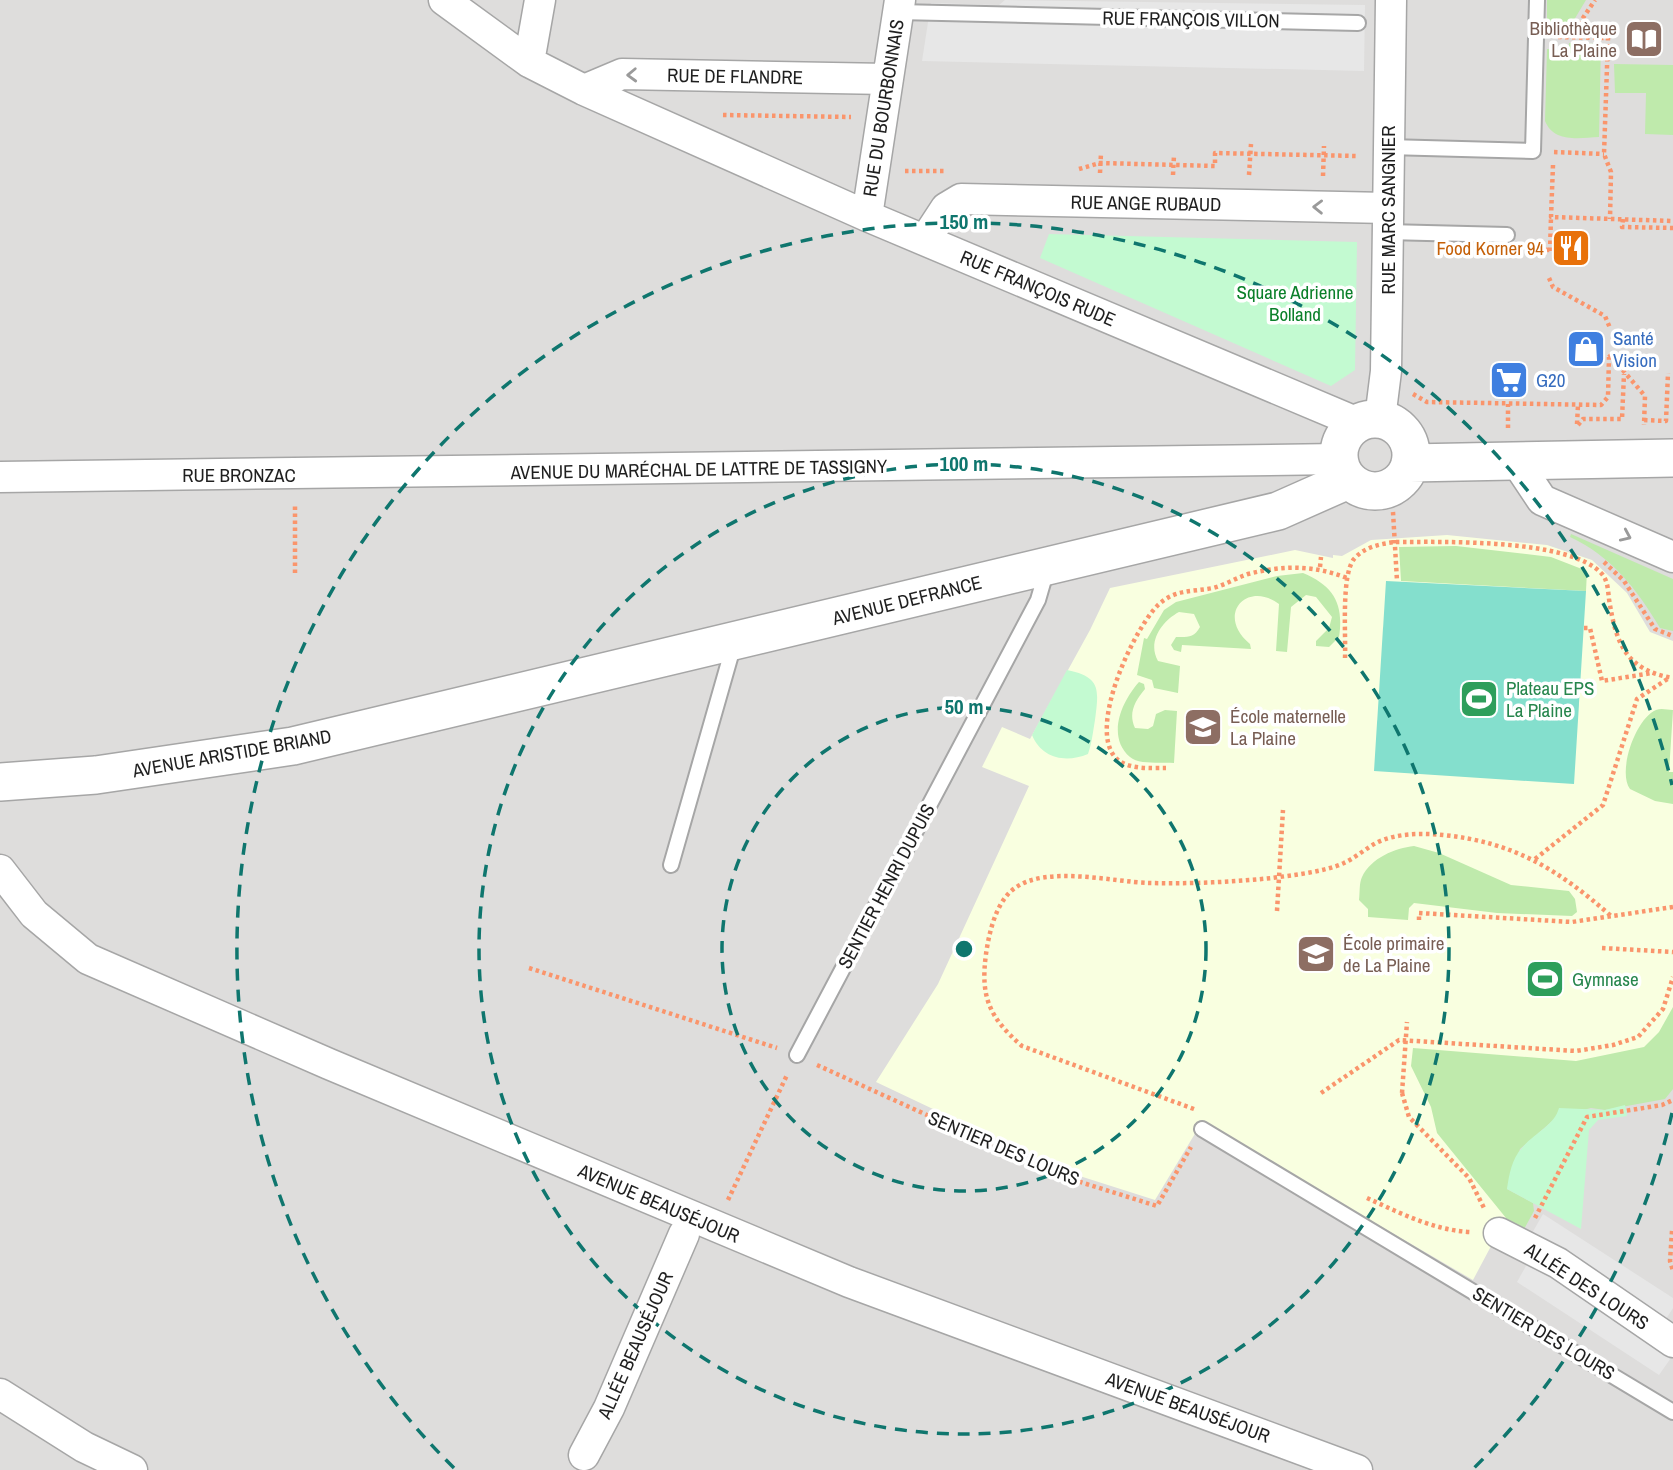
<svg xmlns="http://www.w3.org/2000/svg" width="1673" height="1470" font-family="'Archivo Narrow',sans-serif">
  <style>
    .residential { fill: #dedddc }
    .education { fill: #f9ffe0 }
    .grass { fill: #bfeaac }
    .park { fill: #c3fad1 }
    .pitch { fill: #84dfcd }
    .parking { fill: #e7e7e7 }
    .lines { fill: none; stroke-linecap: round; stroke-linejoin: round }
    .service-casing { stroke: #a6a6a6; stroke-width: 18 }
    .minor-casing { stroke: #a6a6a6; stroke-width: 33 }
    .tertiary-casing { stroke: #a6a6a6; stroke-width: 40 }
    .path { stroke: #fa956c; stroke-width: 4.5; stroke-dasharray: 3.5 3.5; stroke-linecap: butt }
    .service { stroke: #fff; stroke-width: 14 }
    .minor { stroke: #fff; stroke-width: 30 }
    .tertiary { stroke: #fff; stroke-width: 37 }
    .path-bridge { stroke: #fa956c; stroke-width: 4.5; stroke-dasharray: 3.5 3.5; stroke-linecap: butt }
    .oneway { stroke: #9a9a9a }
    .ring { fill: none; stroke: #0f766e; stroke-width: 3.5; stroke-dasharray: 12 9 }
    .labels { text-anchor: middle; stroke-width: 7; stroke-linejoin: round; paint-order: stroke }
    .street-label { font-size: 19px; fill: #1f1f1f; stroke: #fff }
    .education-label { font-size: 19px; fill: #785e54; stroke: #fff; text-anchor: start }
    .food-label { font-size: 19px; fill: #c56008; stroke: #fff; text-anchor: end }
    .park-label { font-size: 19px; fill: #0b802a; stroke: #fff }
    .shop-label { font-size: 19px; fill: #366cbe; stroke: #fff; text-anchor: start }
    .leisure-label { font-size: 19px; fill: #27864d; stroke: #fff; text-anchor: start }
    .centre { fill: #0f766e; stroke: #fff; stroke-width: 3.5 }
    .ring-label { font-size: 21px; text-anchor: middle; font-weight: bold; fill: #0f766e; stroke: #fff; stroke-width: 7; stroke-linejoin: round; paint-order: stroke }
  </style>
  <rect width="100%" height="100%" fill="#f0efe6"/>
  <path class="residential" d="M0 0H1673V1470H0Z"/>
  <path class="education" d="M1447 535 1547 545 1592 560 1627 593 1650 632 1673 641V1016L1662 1034 1478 1174 1506 1218 1473 1280 1202 1122 1155 1200 1064 1171 876 1082 938 984 1029 786 982 767 1002 727 1030 739 1090 630 1110 588 1295 550 1333 558V555L1342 556 1371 540Z"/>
  <path class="grass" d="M1547 0H1586L1568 30H1547Z
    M1569 43 1601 44 1599 137C1579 138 1554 143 1545 121L1547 49 1569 50Z
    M1614 64 1673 65V135L1645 134 1646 93H1615Z
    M1571 534 1673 579V631L1660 628C1637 589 1611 556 1570 537Z
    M1456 546 1551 557 1587 571 1586 591 1401 581 1399 547Z
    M1303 573C1334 586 1344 604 1339 637L1329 647 1316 646V641L1329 628 1332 617 1316 597 1306 595 1291 607 1287 652 1276 651 1279 604C1247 580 1215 615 1250 644L1251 649 1182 645 1181 652 1174 650 1171 645 1176 637C1188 637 1194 638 1200 627L1194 614 1179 612C1162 621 1147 642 1158 661L1180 666 1178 693 1154 688 1152 680 1137 675 1144 638 1147 639 1164 610 1176 602 1277 576Z
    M1139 682 1144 684 1145 689C1135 701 1128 713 1135 728L1148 729 1153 726 1156 714 1165 710 1177 711 1174 763C1162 762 1139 765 1130 757 1106 736 1122 701 1139 682Z
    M1673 710 1669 772H1673V804L1655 801 1630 789C1617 771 1636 718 1656 710 1662 708 1667 710 1673 710Z
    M1414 846 1439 853 1511 885 1569 891 1575 899 1577 912 1572 916 1497 913 1414 903 1409 908 1408 920 1368 917V909L1359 900C1360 893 1359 883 1362 877 1371 858 1395 848 1414 846Z
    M1673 1007V1089L1665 1099 1605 1110 1591 1108 1557 1117 1520 1149 1507 1189 1533 1203 1534 1211 1523 1231 1504 1222 1506 1218 1437 1133 1431 1107 1411 1066 1413 1048 1576 1061 1644 1047 1659 1032Z"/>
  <path class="park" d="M1049 234 1357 242 1355 370 1331 386 1040 258Z
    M1067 670C1101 677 1099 689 1095 720 1093 731 1092 743 1088 754 1066 763 1042 759 1032 735Z
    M1625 1105 1627 1116 1598 1120 1589 1130 1581 1229 1507 1189C1509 1175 1512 1158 1522 1148 1534 1133 1554 1126 1559 1108L1605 1110Z"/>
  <path class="pitch" d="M1386 581 1586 591 1574 784 1374 771Z"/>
  <path class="parking" d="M1005 0 1365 5 1364 71 922 61 931 3 999 5Z
    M1543 1214 1673 1298V1308L1664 1322 1673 1355 1659 1375 1517 1282 1540 1241 1531 1235Z"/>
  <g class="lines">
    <g class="service-casing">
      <path id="service" d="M898 12 1358 23
        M1388 147 1533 151 1537 0
        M1387 232 1507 235
        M671 865 734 644
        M797 1055 1038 600 1047 569
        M1202 1129 1673 1412"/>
    </g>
    <g class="minor-casing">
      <path id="minor" d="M444 0 529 62 584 90 867 216 1358 423
        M529 62 540 0
        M584 90 622 74 888 79
        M867 216 900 0
        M925 240 946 208 961 199 1387 208
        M1380 419 1386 371 1391 0
        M1516 461 1542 500 1673 557
        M0 477 1339 459
        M0 870 34 914 88 959 329 1064 849 1282 1357 1470
        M1499 1233 1558 1263 1673 1342
        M0 1394 84 1447 132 1470
        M584 1455 609 1408 684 1234"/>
    </g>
    <g class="tertiary-casing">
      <path id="tertiary" d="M1339 455a36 36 0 1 1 72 0a36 36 0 1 1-72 0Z
        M1410 463 1673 458
        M0 782 96 775 293 746 1278 511 1348 480"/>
    </g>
    <path class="path" d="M1571 36 1595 0
      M1558 37 1608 38 1604 154 1611 172 1610 219
      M723 115 851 117
      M1554 152 1604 154
      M1553 165 1551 217 1673 221
      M1079 169 1100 163 1215 166V153L1358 156
      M905 171H945
      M1100 173 1101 153
      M1173 175 1174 155
      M1249 175 1251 144
      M1323 176 1324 146
      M1623 219 1622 227 1673 228
      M1525 248 1550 250
      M1550 251 1551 217
      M1549 278 1553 287 1605 316 1610 328
      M1609 354 1645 396 1644 425
      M1413 394 1427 402 1601 405 1608 397 1609 357
      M1644 420 1666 421 1668 373
      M1577 424 1578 405
      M1578 425 1583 419H1622L1624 374
      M1508 428V404
      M1393 512 1397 581
      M1604 562 1624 581 1655 629 1673 636
      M1320 567 1321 557
      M295 573V505
      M1584 628H1590L1602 681 1652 673
      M1345 658C1346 636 1341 575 1354 559 1364 547 1380 544 1395 542 1441 542 1570 538 1602 574 1608 581 1608 591 1609 599 1616 643 1625 670 1673 678
      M1166 768C1151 768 1126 770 1115 757 1088 726 1134 629 1158 605 1175 589 1192 592 1213 588 1225 585 1236 578 1248 574 1284 565 1313 565 1347 578
      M1535 859 1603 805 1637 699 1669 678
      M1419 920V913L1572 922 1673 907
      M1602 948 1673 952
      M529 968 777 1048
      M817 1065 1061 1176 1157 1206 1191 1147
      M1321 1093 1399 1040 1576 1051 1613 1045 1638 1037 1663 1009 1673 977
      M1402 1093 1409 1117 1469 1178 1484 1208
      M1194 1109 1022 1046C990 1018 980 998 986 954 989 933 996 901 1015 888 1047 865 1112 882 1150 883 1190 884 1232 882 1272 878 1293 875 1324 872 1344 863 1355 858 1365 849 1376 843 1396 833 1421 833 1443 835 1514 842 1559 870 1611 916
      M1367 1198C1400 1213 1433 1230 1470 1232
      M728 1200 787 1075
      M1535 1218 1587 1117 1662 1105 1673 1100
      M1672 1231 1670 1261 1673 1271"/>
    <use href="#service" class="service"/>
    <use href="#minor" class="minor"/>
    <use href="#tertiary" class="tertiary"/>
    <path class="path-bridge" d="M1277 911 1283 810
      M1402 1093 1407 1022"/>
  </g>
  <defs><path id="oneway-chevron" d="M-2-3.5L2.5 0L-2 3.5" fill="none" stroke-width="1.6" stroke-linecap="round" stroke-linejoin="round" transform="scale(1.75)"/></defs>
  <g class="oneway">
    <use href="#oneway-chevron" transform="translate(632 75) rotate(178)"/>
    <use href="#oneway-chevron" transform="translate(1318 207) rotate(-179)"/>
    <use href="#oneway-chevron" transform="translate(1626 536) rotate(24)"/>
  </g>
  <g class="ring">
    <circle cx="964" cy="949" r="242"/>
    <circle cx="964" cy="949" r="485"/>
    <path d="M1672 1113A727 727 0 0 1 1474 1468M454 1468A727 727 0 1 1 1672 785"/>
  </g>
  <defs>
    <g id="library-square" transform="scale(2.0125)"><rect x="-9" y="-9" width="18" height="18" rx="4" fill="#8d6e63" stroke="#fff"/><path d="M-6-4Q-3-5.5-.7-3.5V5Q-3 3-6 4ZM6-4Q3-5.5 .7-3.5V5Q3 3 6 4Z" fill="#fff"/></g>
    <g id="restaurant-square" transform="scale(2.0125)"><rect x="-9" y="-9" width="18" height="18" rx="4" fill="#e8710a" stroke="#fff"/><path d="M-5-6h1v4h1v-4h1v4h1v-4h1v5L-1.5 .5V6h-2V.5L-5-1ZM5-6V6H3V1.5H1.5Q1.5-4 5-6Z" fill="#fff"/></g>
    <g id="shop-square" transform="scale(2.0125)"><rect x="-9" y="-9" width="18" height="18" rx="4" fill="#3f7fe0" stroke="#fff"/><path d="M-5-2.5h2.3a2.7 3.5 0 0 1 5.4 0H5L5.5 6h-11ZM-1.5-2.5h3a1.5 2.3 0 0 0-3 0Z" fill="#fff"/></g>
    <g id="supermarket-square" transform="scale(2.0125)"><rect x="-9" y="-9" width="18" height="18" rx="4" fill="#3f7fe0" stroke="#fff"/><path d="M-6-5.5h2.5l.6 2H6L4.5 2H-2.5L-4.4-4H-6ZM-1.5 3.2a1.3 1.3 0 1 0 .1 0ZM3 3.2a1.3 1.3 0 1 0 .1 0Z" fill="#fff"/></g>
    <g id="stadium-square" transform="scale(2.0125)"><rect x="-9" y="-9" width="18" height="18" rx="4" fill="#2e9e5b" stroke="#fff"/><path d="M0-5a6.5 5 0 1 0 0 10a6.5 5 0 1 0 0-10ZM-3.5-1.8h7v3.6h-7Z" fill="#fff"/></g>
    <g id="school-square" transform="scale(2.0125)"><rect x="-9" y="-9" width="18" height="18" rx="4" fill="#8d6e63" stroke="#fff"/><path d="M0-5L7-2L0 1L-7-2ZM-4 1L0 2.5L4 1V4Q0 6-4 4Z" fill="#fff"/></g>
  </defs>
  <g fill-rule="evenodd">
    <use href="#library-square" x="1644" y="39"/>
    <use href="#restaurant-square" x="1571" y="248"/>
    <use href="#shop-square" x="1586" y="349"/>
    <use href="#supermarket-square" x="1509" y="380"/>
    <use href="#stadium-square" x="1479" y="699"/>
    <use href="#school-square" x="1203" y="727"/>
    <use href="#school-square" x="1316" y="954"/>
    <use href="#stadium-square" x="1545" y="979"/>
  </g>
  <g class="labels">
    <g class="street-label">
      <text transform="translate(1191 19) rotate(1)" y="7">RUE FRANÇOIS VILLON</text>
      <text transform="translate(735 76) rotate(1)" y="7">RUE DE FLANDRE</text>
      <text transform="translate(883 108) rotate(-81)" y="7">RUE DU BOURBONNAIS</text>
      <text transform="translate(1146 203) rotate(1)" y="7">RUE ANGE RUBAUD</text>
      <text transform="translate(1388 210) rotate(-90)" y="7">RUE MARC SANGNIER</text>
      <text transform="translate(1038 288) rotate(23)" y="7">RUE FRANÇOIS RUDE</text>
      <text transform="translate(699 469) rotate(-1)" y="7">AVENUE DU MARÉCHAL DE LATTRE DE TASSIGNY</text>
      <text x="239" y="482">RUE BRONZAC</text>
      <text transform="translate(907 600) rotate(-14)" y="7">AVENUE DEFRANCE</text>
      <text transform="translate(232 753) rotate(-10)" y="7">AVENUE ARISTIDE BRIAND</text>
      <text transform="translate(886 886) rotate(-62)" y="7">SENTIER HENRI DUPUIS</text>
      <text transform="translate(1004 1148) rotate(23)" y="7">SENTIER DES LOURS</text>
      <text transform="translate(659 1203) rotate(23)" y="7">AVENUE BEAUSÉJOUR</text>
      <text transform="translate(1587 1286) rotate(33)" y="7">ALLÉE DES LOURS</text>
      <text transform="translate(1544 1333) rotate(31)" y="7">SENTIER DES LOURS</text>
      <text transform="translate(635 1345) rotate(-66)" y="7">ALLÉE BEAUSÉJOUR</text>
      <text transform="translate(1188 1407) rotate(20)" y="7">AVENUE BEAUSÉJOUR</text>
    </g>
    <g class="education-label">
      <text x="1617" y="35" text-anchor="end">Bibliothèque<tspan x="1617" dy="22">La Plaine</tspan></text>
      <text x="1230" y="723">École maternelle<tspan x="1230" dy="22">La Plaine</tspan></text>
      <text x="1343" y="950">École primaire<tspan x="1343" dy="22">de La Plaine</tspan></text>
    </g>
    <g class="food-label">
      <text x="1544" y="255">Food Korner 94</text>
    </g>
    <g class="park-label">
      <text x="1295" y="299">Square Adrienne<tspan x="1295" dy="22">Bolland</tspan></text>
    </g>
    <g class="shop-label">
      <text x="1613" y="345">Santé<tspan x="1613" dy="22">Vision</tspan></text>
      <text x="1536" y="387">G20</text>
    </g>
    <g class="leisure-label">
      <text x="1506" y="695">Plateau EPS<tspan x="1506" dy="22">La Plaine</tspan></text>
      <text x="1572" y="986">Gymnase</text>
    </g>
  </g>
  <circle cx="964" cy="949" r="10" class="centre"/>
  <g class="ring-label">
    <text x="964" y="229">150 m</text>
    <text x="964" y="471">100 m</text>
    <text x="964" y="714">50 m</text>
  </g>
</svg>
